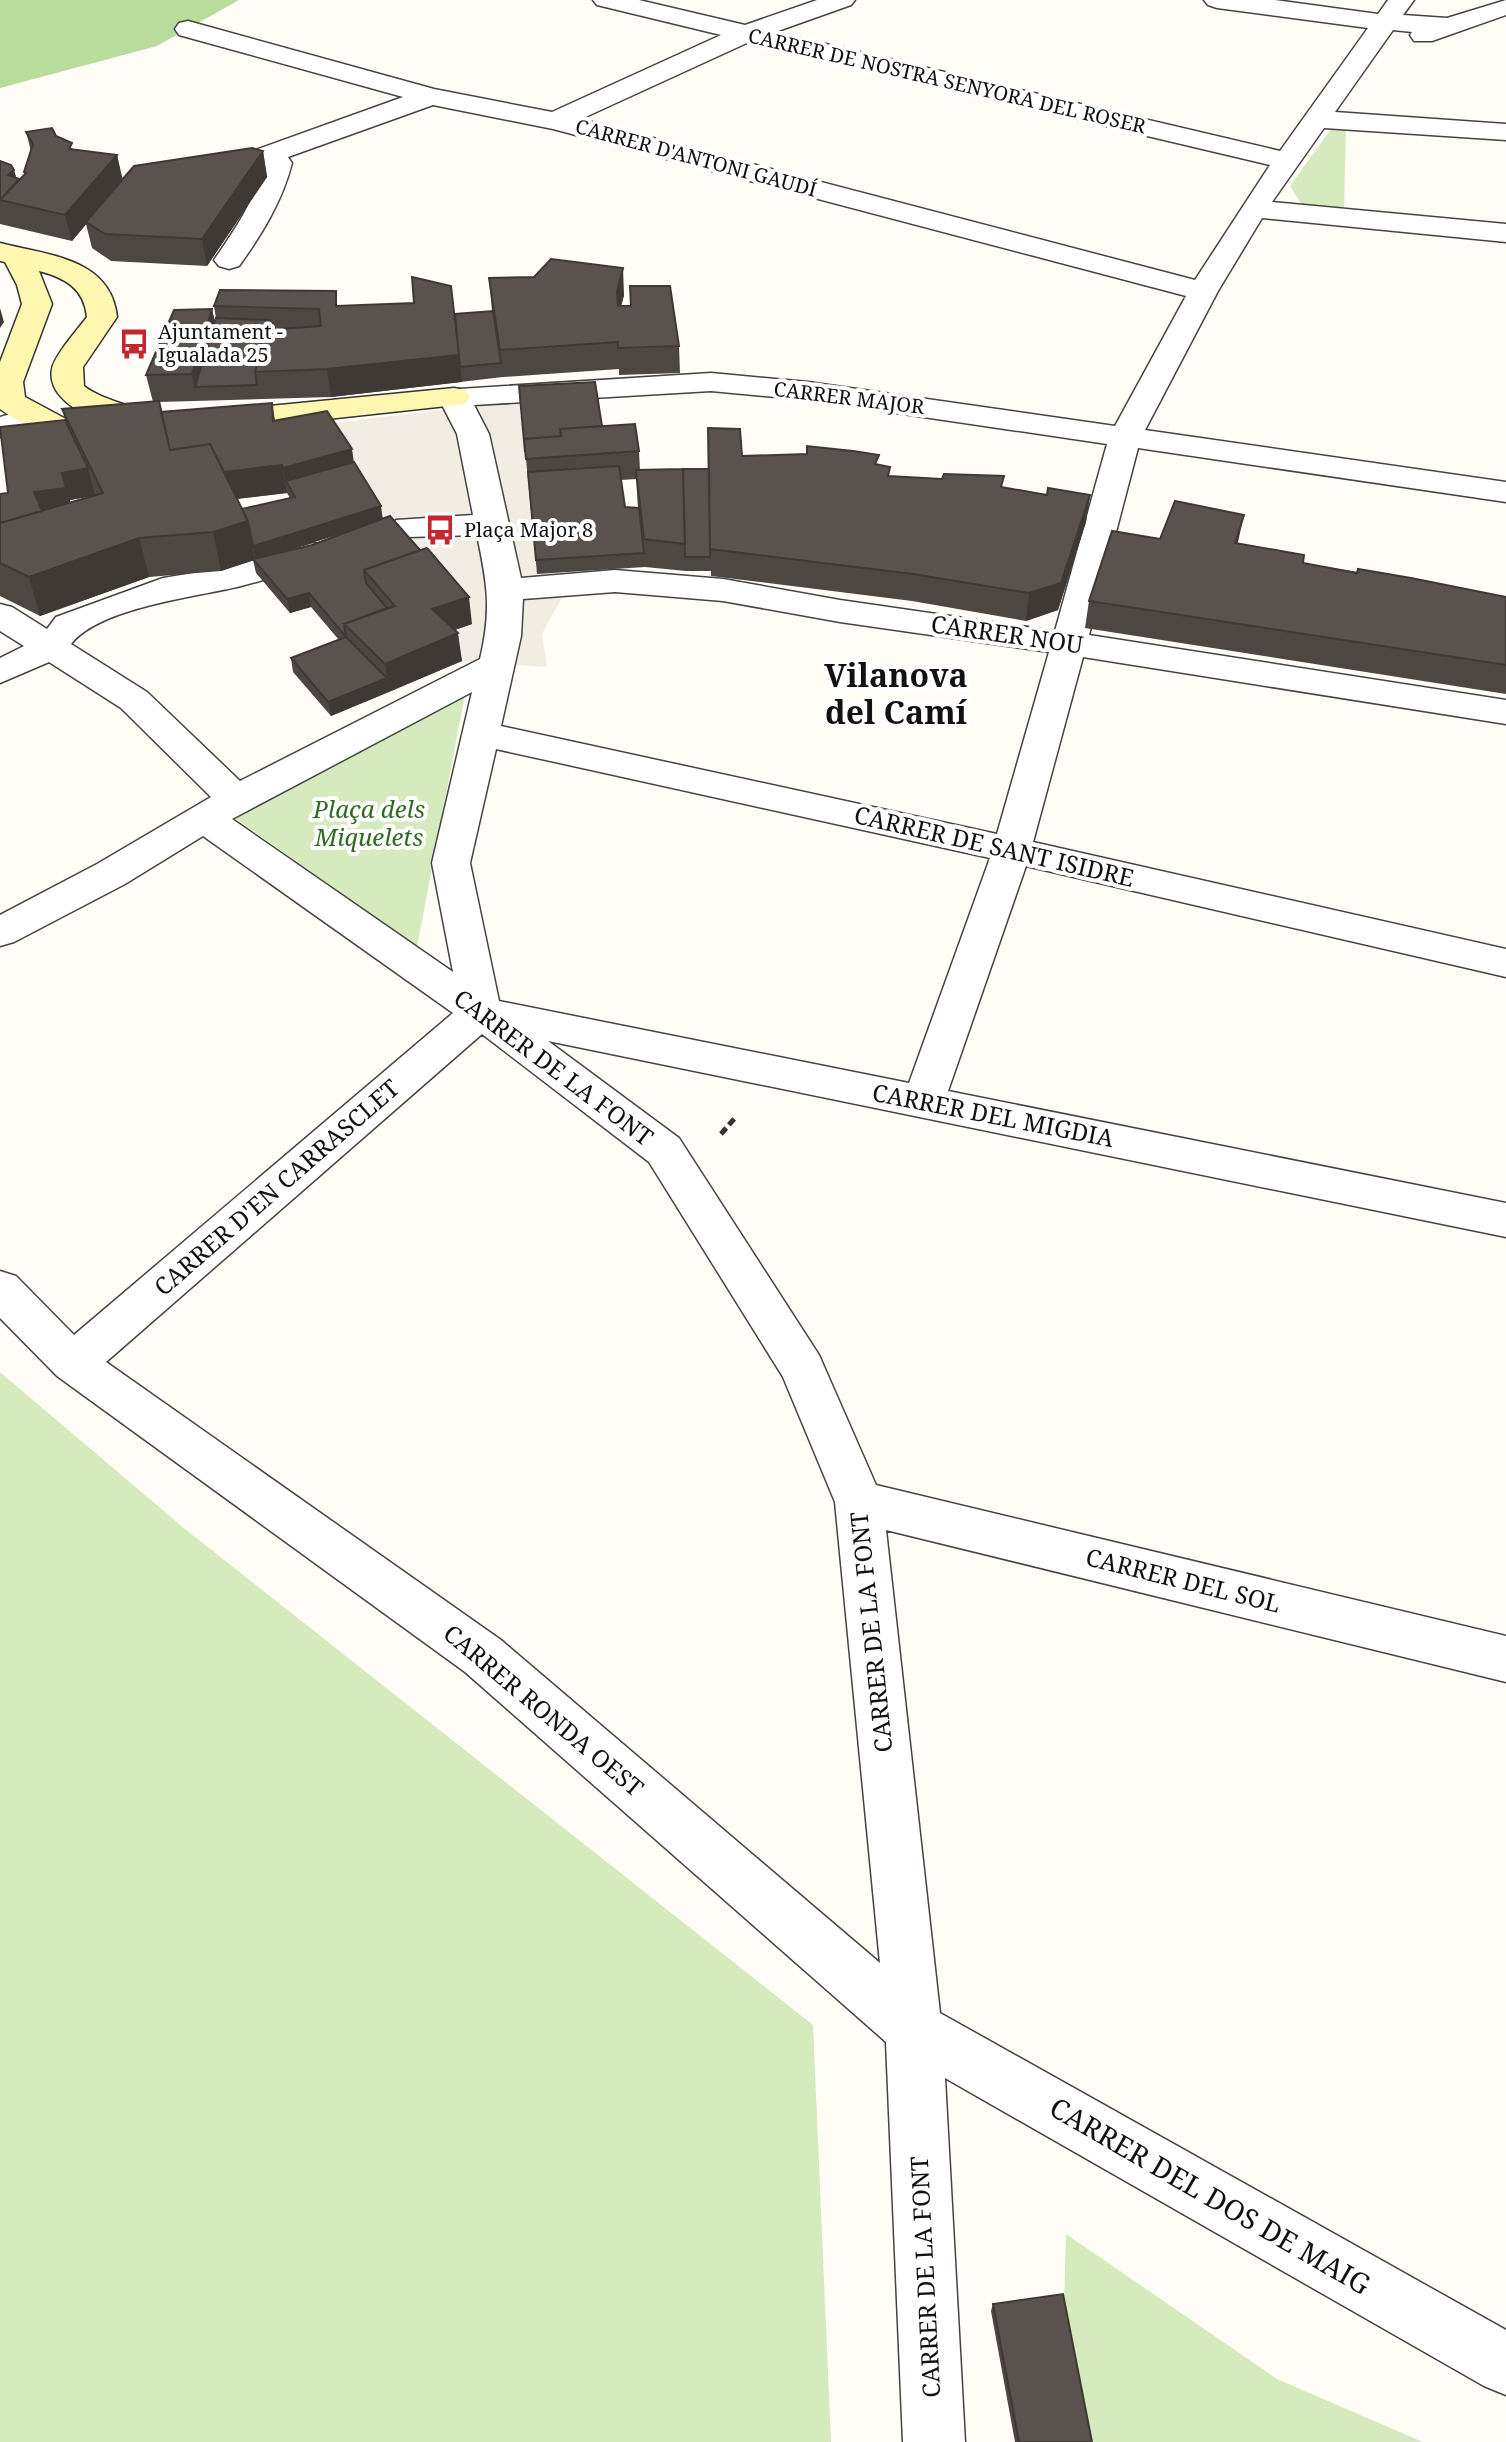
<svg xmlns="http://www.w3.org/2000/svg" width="1506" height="2442" font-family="'Noto Serif',serif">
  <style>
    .green { fill: #d5ebbd }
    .forest { fill: #b9dc9c }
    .plaza { fill: #f1ede2 }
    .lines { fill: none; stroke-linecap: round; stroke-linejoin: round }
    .street-casing { stroke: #444; stroke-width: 3 }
    .secondary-casing { stroke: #333; stroke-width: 3 }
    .path { stroke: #333; stroke-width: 5; stroke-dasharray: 8 4; stroke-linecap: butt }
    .street { fill: #fff; fill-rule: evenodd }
    .secondary { fill: #fff6b0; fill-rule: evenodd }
    .wall { fill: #4d4742; fill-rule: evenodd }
    .shaded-wall { fill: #3f3936 }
    .building { fill: #5a524d; stroke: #3f3936; stroke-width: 2 }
    .labels { text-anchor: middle; stroke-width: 8; stroke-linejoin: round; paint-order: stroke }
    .far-street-label { font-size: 20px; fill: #111; stroke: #fff }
    .far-poi-label { font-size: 20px; fill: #111; stroke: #fff; text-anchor: start }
    .street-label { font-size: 24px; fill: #111; stroke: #fff }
    .park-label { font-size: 24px; font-style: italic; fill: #2f6b1f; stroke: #fff }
    .near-street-label { font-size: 28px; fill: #111; stroke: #fff }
    .district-label { font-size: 32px; font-weight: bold; fill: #111; stroke: #fff }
  </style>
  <rect width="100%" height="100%" fill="#fffdf5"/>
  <path class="green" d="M1333 126 1346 128 1344 209 1302 205 1290 186Z
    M466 689 417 947 235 818Z
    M0 1372 185 1529 813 2025 831 2442H0Z
    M1066 2234 1277 2379 1423 2442H1060Z"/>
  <path class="forest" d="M0 0H239L157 46 0 88Z"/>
  <path class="plaza" d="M520 400 537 573H558L561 599 542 634 547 667 462 661 436 636 472 623 277 430Z"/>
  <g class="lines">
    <g class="street-casing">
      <path id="street" d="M593 0H639L745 25 817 0H855L851 5 775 32 1280 151 1368 28 1217 8 1208 5 1204 0H1275L1378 14 1388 0H1414L1403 15 1447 18 1506 0V15L1432 41H1414L1410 35 1412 32 1393 30 1335 112 1506 124V140L1324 128 1272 202 1506 224V242L1262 218 1218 291 1145 430 1506 482V502L1138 448 1089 635 1506 700V724L1083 657 1033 842 1506 949V977L1026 866 948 1091 1506 1203V1237L548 1041 679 1138 819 1355 876 1485 1506 1636V1682L886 1530 940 2013 1506 2330V2395L1484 2386 945 2078 965 2442H903L886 2042 465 1672 57 1376 0 1318V1271L16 1276 74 1335 453 1013 203 836 125 884 14 942 0 946V915L97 864 211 797 121 708 49 662 0 683V658L24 646 0 631V604L12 607 47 629 56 617 163 578 230 567 314 543 326 546 331 553 326 560C297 569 267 580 237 587 194 597 99 608 71 644L147 692 240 781 480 659C492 609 487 583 477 535L408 537 396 534 391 527 396 520 473 515 457 434 438 397 443 390 711 373 808 382 1115 426 1186 296 553 129 433 105 288 157 292 163C282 202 262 234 239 266L229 269 219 266 214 260C234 231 254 202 263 167L250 164 246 158 250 152 403 97 179 35 175 29 179 23 188 21 434 89 552 112 721 35 597 5ZM749 42 1270 165 1195 280 581 119ZM711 391 808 400 1107 444 1055 631 840 600 723 579 615 570 521 578 489 434 474 405ZM615 592 723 601 840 622 1049 652 997 834 501 726 521 636 523 599ZM472 692 432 863 453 972 232 819ZM496 749 990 858 909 1083 499 1001 470 863ZM482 1034 649 1162 783 1377 835 1502 880 1963 501 1640 106 1362Z
        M32 408 43 411 48 418 43 425 0 437V417Z"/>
    </g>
    <g class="secondary-casing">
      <path id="secondary" d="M0 243C47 255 111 258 117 317L83 367 84 386C103 402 149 408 158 421L153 428C124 435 44 409 52 369 54 356 78 329 87 317 84 288 65 278 39 271L52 304 23 382 25 397 66 419 116 427 121 434 116 441C78 450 31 431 0 409V362L22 304 17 285 5 262 0 261Z
        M454 388 465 390 470 397 465 404 217 431 206 428 201 421 206 414 217 411Z"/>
    </g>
    <path class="path" d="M721 1134 735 1118"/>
    <use href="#street" class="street"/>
    <use href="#secondary" class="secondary"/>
  </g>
  <path class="wall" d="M26 132 56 136 73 149 117 155 122 179 263 151 267 177 207 266 111 261 92 248 86 224 72 241 0 224V161L14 170 16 178 19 180 24 175V172L31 151Z
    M489 278 624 295 621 306H631L630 286 679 346 680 373 619 375V369L503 377 331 397 159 402 161 412 272 403 275 420 354 462 383 518 472 624 455 630 462 661 331 716 293 672 291 658 339 640 311 607 290 613 256 573 253 560 221 571 149 577 40 616 0 596V494L8 493 65 420 62 409 153 402 146 375 212 309 215 323 216 319 214 306H338L457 339 492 311ZM287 493 290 498 242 509 237 499ZM95 495 96 496 70 503V500ZM346 532 312 545 278 553Z
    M519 386 602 426 639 451 640 470 708 469 742 456 879 465 890 476 1003 487 1047 495H1090L1086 522 1058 610 1026 621 912 601 711 576V571H686L645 567 537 574ZM636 479 638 508 625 507 621 480Z
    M1160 539 1238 544 1303 563 1506 597V694L1085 628 1089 601Z
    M993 2304 1092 2442H1015L991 2311Z"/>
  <path class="shaded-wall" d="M263 151 267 177 207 266 202 239Z
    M117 155 123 181 72 241 65 215Z
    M14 170 17 180 19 179 22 193 8 175Z
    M623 268 624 295 618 319 617 292Z
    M451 286 462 382 331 397 327 369Z
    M0 308 4 322 0 328Z
    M212 309 218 336 195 387 198 401 192 374Z
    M352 449 356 477 286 481 288 495 283 468Z
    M282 465 287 493 227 500 221 473Z
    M88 468 95 496 70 500 73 515 42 519 34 492 62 473Z
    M1090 495 1086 522 1058 610 1026 621 1029 593Z
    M381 506 383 521 256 560 253 546Z
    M1244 515 1238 542 1229 571 1235 543Z
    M248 521 255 560 221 571 213 532Z
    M139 538 149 577 40 616 29 577Z
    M309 593 311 607 290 613 287 599Z
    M469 597 472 624 436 636 432 609Z
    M458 633 462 661 389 692 385 664Z
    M387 678 389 692 331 716 328 702Z"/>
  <path class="building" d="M52 128 56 136 72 143 69 149 117 155 65 215 0 200 26 173 24 172 33 144 26 132Z
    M252 148 263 151 202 239 105 234 86 222 134 166Z
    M0 161 11 165 14 170 8 175 19 179 0 200Z
    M551 259 623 268 617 292 618 306H631L630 286H670L679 346 618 348V342L500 350 489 278 534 277Z
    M412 277 451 286 459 355 327 369 255 372 264 330 321 326 319 309 214 306 220 290 336 291V306L414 303Z
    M212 309 192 374 146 375 174 310Z
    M493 311 501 363 460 367 455 314Z
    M216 318 270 320 268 329 264 330 255 372 257 385 195 387Z
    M595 382 602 426 560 429 561 436 524 439 525 452 519 386Z
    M159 401 170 450 210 444 248 521 213 532 139 538 29 577 0 563V523L103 493 62 409Z
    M272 403 273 421 327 411 352 449 283 468 282 465 224 472 210 444 170 450 161 412Z
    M65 420 88 468 62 473 66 488 34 492 42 511 0 523V494L8 493 0 427Z
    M635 424 639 451 526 459 524 439 561 436 560 429Z
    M708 428 740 429 742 456 807 454V446L853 451 879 455 875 464 890 467 888 476 942 479 944 474 1004 476 1001 487 1047 495 1048 488 1090 495 1061 583 1029 593 913 574 710 549Z
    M354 462 381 506 253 546 248 521 242 509 295 497 286 481Z
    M619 466 625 507 639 508 644 553 536 560 528 472Z
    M682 469H709L710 557H685L683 469Z
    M683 469 685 544 644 539 636 470Z
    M1175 501 1244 515 1235 543 1304 555 1303 563 1357 573 1358 569 1411 578 1506 597V665L1089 601 1112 531 1160 539Z
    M390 516 420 550 364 570 366 583 387 608 344 624 346 637 309 593 287 599 253 559 312 545Z
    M427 548 469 597 432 609 458 633 385 664 344 624 395 606 364 570Z
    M346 637 387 678 328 702 291 658Z
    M1063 2294 1092 2442H1019L993 2304Z"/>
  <defs>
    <g id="bus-bare" transform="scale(2.4)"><path d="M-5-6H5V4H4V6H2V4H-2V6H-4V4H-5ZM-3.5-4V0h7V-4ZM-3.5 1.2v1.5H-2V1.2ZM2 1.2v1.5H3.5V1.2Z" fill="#c4262e" stroke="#fff" stroke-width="2.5" paint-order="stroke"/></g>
  </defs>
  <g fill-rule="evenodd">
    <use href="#bus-bare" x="134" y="344"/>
    <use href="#bus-bare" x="440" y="530"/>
  </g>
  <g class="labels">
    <g class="far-street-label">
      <text transform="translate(947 81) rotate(13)" y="7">CARRER DE NOSTRA SENYORA DEL ROSER</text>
      <text transform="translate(696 158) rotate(15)" y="7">CARRER D'ANTONI GAUDÍ</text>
      <text transform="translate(849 398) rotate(7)" y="7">CARRER MAJOR</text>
    </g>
    <g class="far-poi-label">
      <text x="158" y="339">Ajuntament -<tspan x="158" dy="23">Igualada 25</tspan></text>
      <text x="464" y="537">Plaça Major 8</text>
    </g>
    <g class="street-label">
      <text transform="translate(1007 635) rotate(8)" y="8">CARRER NOU</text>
      <text transform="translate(994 847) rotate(13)" y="8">CARRER DE SANT ISIDRE</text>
      <text transform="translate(553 1068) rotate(37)" y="8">CARRER DE LA FONT</text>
      <text transform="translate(993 1116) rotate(11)" y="8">CARRER DEL MIGDIA</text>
      <text transform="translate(277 1188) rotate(-41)" y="8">CARRER D'EN CARRASCLET</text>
      <text transform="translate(1183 1581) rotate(14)" y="8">CARRER DEL SOL</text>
      <text transform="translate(872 1632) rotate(-96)" y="8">CARRER DE LA FONT</text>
      <text transform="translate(543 1711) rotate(40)" y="8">CARRER RONDA OEST</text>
      <text transform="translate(926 2277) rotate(-93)" y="8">CARRER DE LA FONT</text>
    </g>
    <g class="park-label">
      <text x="369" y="818">Plaça dels<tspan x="369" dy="28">Miquelets</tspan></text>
    </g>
    <g class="near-street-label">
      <text transform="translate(1210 2196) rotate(30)" y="10">CARRER DEL DOS DE MAIG</text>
    </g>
    <g class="district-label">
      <text x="896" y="687">Vilanova<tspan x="896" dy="37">del Camí</tspan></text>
    </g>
  </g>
</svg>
